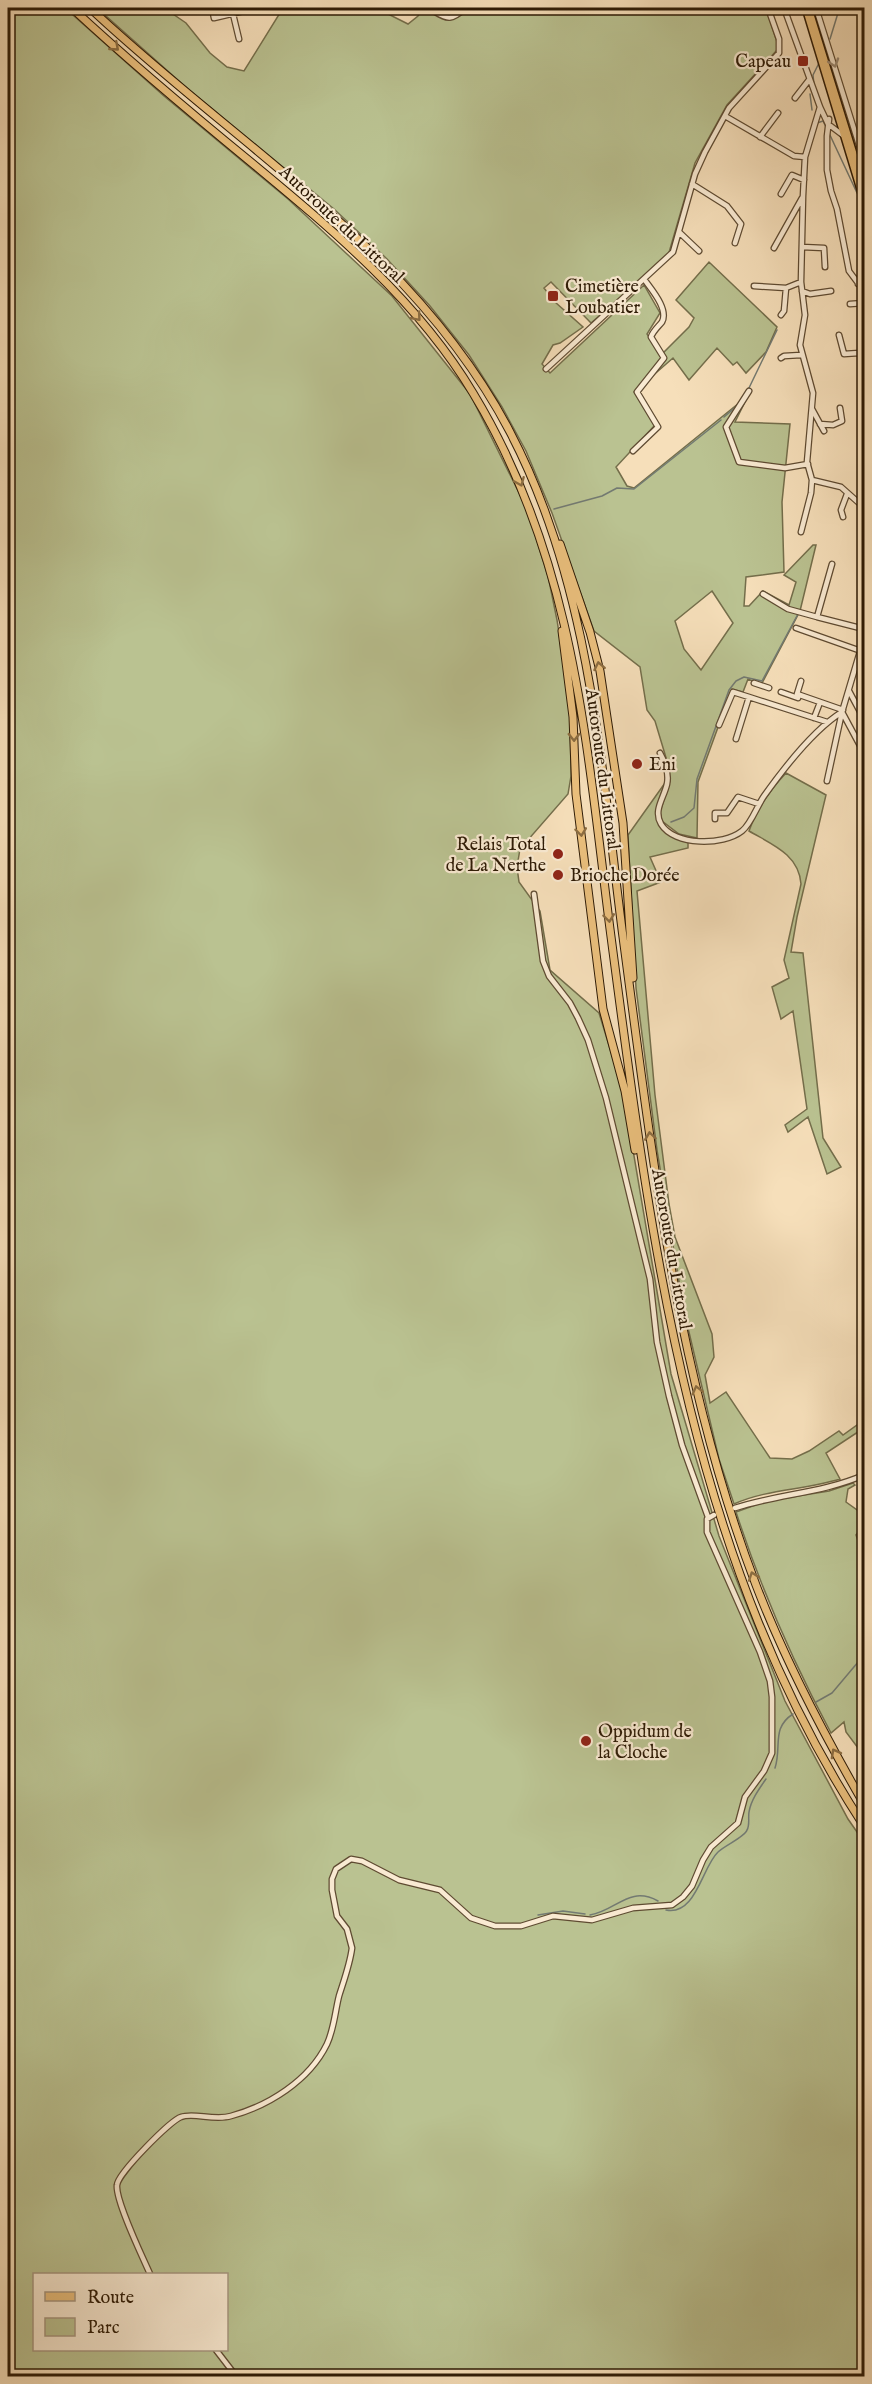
<svg xmlns="http://www.w3.org/2000/svg" width="872" height="2384" font-family="'IM FELL English',serif">
  <style>
    .green { fill: #bac291; stroke: #746e4b; stroke-width: 1.5; fill-rule: evenodd }
    .lines { fill: none; stroke-linecap: round; stroke-linejoin: round }
    .stream { stroke: #737a72; stroke-width: 1.5 }
    .minor-casing { stroke: #5f4b32; stroke-width: 7 }
    .major-casing { stroke: #2d1a05; stroke-width: 8 }
    .highway-casing { stroke: #2d1a05; stroke-width: 9 }
    .minor { stroke: #f9ead2; stroke-width: 4.5 }
    .major { stroke: #ebc07d; stroke-width: 5 }
    .highway { stroke: #ebc07d; stroke-width: 7 }
    .oneway { stroke: #8c6d41 }
    .oneway2 { stroke: #9d8c76 }
    .poi-dot { fill: #8f2418; stroke: #f9ead2; stroke-width: 2 }
    .labels { text-anchor: middle; stroke-width: 4.5; stroke-linejoin: round; paint-order: stroke }
    .poi-label { font-size: 18px; fill: #2d1a05; stroke: #f9ead2; text-anchor: start }
    .street-label { font-size: 18px; fill: #2d1a05; stroke: #f9ead2 }
  </style>
  <rect width="100%" height="100%" fill="#f6dfba"/>
  <filter id="stains"><feTurbulence type="fractalNoise" baseFrequency=".00333" numOctaves="4"/><feColorMatrix values="0 0 0 0 .2 0 0 0 0 .09 0 0 0 0 .02 0 0 0 .5 -.17"/></filter>
  <radialGradient id="worn" r=".72"><stop offset=".6" stop-color="#630" stop-opacity="0"/><stop offset="1" stop-color="#630" stop-opacity=".3"/></radialGradient>
  <path class="green" d="M8 8H65L164 96 288 199 392 296 470 394 527 509 548 576 557 620 570 706 571 776 568 794 520 849 517 867 519 882 540 911 550 970 599 1013 623 1091 671 1374 719 1536 785 1701 848 1819 864 1842V2376H18L8 2354ZM34 2274H226V2350H34Z
    M97 8H164L186 23 210 53 227 67 244 71 283 8H385L386 13 408 24 418 16 422 8C449 14 442 31 470 8H766L777 42V50L727 105 695 163 668 256 591 323 551 282 544 288 555 302 583 327 560 343 553 345 542 364 550 373 644 285 660 313 647 334 661 355 689 327 694 318 676 300 709 262 777 327 766 352 746 373 737 362 733 365 717 348 689 380 673 358 634 392 655 425 616 467 627 486 634 488 739 403 751 390 735 422 790 424 782 502 784 572 746 577 744 606H749L763 591 789 605 796 582 784 575 813 545H816L800 611 761 685 748 679 743 692 732 689 698 782 697 838 679 834 662 821 660 812 670 781 667 761 655 721 647 710 640 667 594 631 552 513 526 451 502 407 469 355 430 306 387 259 334 209 188 89ZM712 591 733 623 701 670 684 649 675 621Z
    M786 773 826 795 797 917 791 952 803 953 823 1138 841 1167 827 1174 808 1117 788 1132 785 1125 807 1109 793 1011 781 1019 772 987 789 978 784 960 801 884C799 854 771 844 749 831 757 809 770 790 786 773Z
    M665 783 659 800V823L677 838 688 842V848L650 857 661 882 637 891 655 1095 669 1204 675 1237 712 1334 714 1357 705 1375 710 1403 726 1392 770 1458 792 1459 809 1451 839 1431 843 1435 864 1420V1428L826 1453 840 1479C805 1490 767 1489 734 1504L719 1459 684 1311 657 1150 636 988 628 835Z
    M853 1483 855 1485 848 1489 846 1502 864 1515V1525L856 1535 864 1558V1756L846 1732 844 1722 831 1733C793 1662 761 1589 736 1512L767 1501 829 1491Z"/>
  <g class="lines">
    <path class="stream" d="M830 39 838 13 849 8
      M814 85 813 75 819 63
      M810 94 812 110
      M817 123 823 121 826 127
      M829 133 858 195 864 215
      M748 390 777 330
      M724 417 737 406
      M554 509 602 496 617 488 634 489 721 420
      M671 822 684 817 694 808 697 779 729 690 736 681 744 677 762 681 798 614
      M816 1702 832 1693 864 1655
      M775 1768C782 1747 771 1728 793 1714
      M666 1910C696 1916 702 1867 718 1852 725 1845 745 1837 747 1830 750 1825 748 1818 749 1812 751 1800 759 1789 766 1779
      M538 1915 563 1911 585 1914
      M590 1915C616 1911 629 1885 658 1901"/>
    <g class="minor-casing">
      <path id="minor" d="M212 8 214 18 257 8
        M428 8C447 18 448 23 466 8
        M784 8 820 107 828 124 844 136
        M816 8 864 161
        M233 14 239 39
        M795 98 809 80
        M725 116 794 156 805 157
        M829 119 827 136V170L831 191 837 209 849 271 864 291
        M760 137 778 113
        M692 184 727 206 741 224 735 243
        M781 194 792 175 804 180
        M679 232 699 251
        M802 247 824 248 825 267
        M774 248 802 198
        M858 284 859 278 864 277
        M754 286 786 288 801 282
        M802 291 810 294 831 291
        M850 304 864 303
        M781 315 784 311 786 288
        M839 335 844 354 859 353 864 365
        M781 358 784 356 801 355
        M546 369 673 252 695 174 705 152 729 108 779 53V39L768 8
        M749 391 726 427 739 462 785 468 808 464
        M812 409 824 431
        M820 424 833 425 842 421 840 408
        M633 451 658 427 637 392 664 358 651 337C653 331 658 327 662 322 669 309 651 289 644 279
        M812 480 841 487 859 503 864 504
        M843 517 841 510 847 494
        M801 532 811 493 812 480 807 462 813 393 800 345 805 315 801 282 803 196 805 157 820 107
        M832 564 817 617 864 629
        M763 594 788 609 817 617
        M796 628 861 651
        M864 638 842 712 864 753
        M801 681 797 694 843 710
        M754 683 769 688
        M849 691 864 719
        M781 692 798 698
        M814 718 819 705
        M719 725 733 692 749 697
        M736 739 749 697 827 722
        M660 753C665 762 669 774 667 784 664 798 653 810 661 824 674 846 723 846 742 831 751 824 757 806 764 796 784 768 813 730 842 712
        M827 781 842 712
        M715 819V813H727L738 797 759 804
        M534 894 543 961 549 976 570 1003 578 1018 588 1040 606 1098 650 1279 657 1342 669 1396 682 1445 708 1517
        M735 1508C778 1494 823 1493 864 1475
        M150 2274C143 2258 115 2200 117 2185 118 2173 171 2120 181 2117 193 2112 214 2121 231 2116 268 2106 309 2081 327 2044 334 2029 335 2012 339 1996 344 1980 350 1964 352 1948L347 1929 337 1916 332 1890V1879L336 1869 351 1859 362 1861 399 1880 440 1890 471 1918 495 1926H521L553 1916 592 1920 633 1908 672 1905 683 1897 692 1886 703 1860 711 1847 738 1823 745 1797 764 1771 772 1753V1697L770 1681 760 1652 707 1532V1519L714 1515
        M216 2350 236 2376"/>
    </g>
    <g class="major-casing">
      <path id="major" d="M805 8 864 203
        M809 8 864 186"/>
    </g>
    <g class="highway-casing">
      <path id="highway" d="M72 8C130 62 191 113 252 163 334 231 418 301 473 393 574 559 586 741 610 929 651 1240 688 1557 864 1826
        M90 8C234 144 416 251 510 432 591 586 601 768 623 937 652 1155 677 1378 756 1585 785 1661 823 1733 864 1804
        M560 544 590 632 600 671 623 823 633 978
        M562 631 573 717 576 794 603 1009 625 1091 635 1150"/>
    </g>
    <use href="#minor" class="minor"/>
    <use href="#major" class="major"/>
    <use href="#highway" class="highway"/>
  </g>
  <defs><path id="oneway-chevron" d="M-2-3.5L2.5 0L-2 3.5" fill="none" stroke-width="1.6" stroke-linecap="round" stroke-linejoin="round" transform="scale(1.5)"/></defs>
  <g class="oneway">
    <use href="#oneway-chevron" transform="translate(115 47) rotate(41)"/>
    <use href="#oneway-chevron" transform="translate(417 317) rotate(50)"/>
    <use href="#oneway-chevron" transform="translate(520 482) rotate(67)"/>
    <use href="#oneway-chevron" transform="translate(599 666) rotate(-101)"/>
    <use href="#oneway-chevron" transform="translate(574 737) rotate(89)"/>
    <use href="#oneway-chevron" transform="translate(581 832) rotate(83)"/>
    <use href="#oneway-chevron" transform="translate(609 918) rotate(83)"/>
    <use href="#oneway-chevron" transform="translate(650 1136) rotate(-98)"/>
    <use href="#oneway-chevron" transform="translate(697 1390) rotate(-104)"/>
    <use href="#oneway-chevron" transform="translate(753 1576) rotate(-109)"/>
    <use href="#oneway-chevron" transform="translate(835 1753) rotate(-119)"/>
  </g>
  <use class="oneway2" href="#oneway-chevron" transform="translate(834 63) rotate(72)"/>
  <g class="poi-dot">
    <rect x="797" y="55" width="12" height="12" rx="3"/>
    <rect x="547" y="290" width="12" height="12" rx="3"/>
    <circle cx="637" cy="764" r="6"/>
    <circle cx="558" cy="854" r="6"/>
    <circle cx="558" cy="875" r="6"/>
    <circle cx="586" cy="1741" r="6"/>
  </g>
  <g class="labels">
    <g class="poi-label">
      <text x="791" y="67" text-anchor="end">Capeau</text>
      <text x="565" y="292">Cimetière<tspan x="565" dy="21">Loubatier</tspan></text>
      <text x="649" y="770">Eni</text>
      <text x="546" y="850" text-anchor="end">Relais Total<tspan x="546" dy="21">de La Nerthe</tspan></text>
      <text x="570" y="881">Brioche Dorée</text>
      <text x="598" y="1737">Oppidum de<tspan x="598" dy="21">la Cloche</tspan></text>
    </g>
    <g class="street-label">
      <text transform="translate(342 224) rotate(43)" y="6">Autoroute du Littoral</text>
      <text transform="translate(603 769) rotate(82)" y="6">Autoroute du Littoral</text>
      <text transform="translate(672 1249) rotate(80)" y="6">Autoroute du Littoral</text>
    </g>
  </g>
  <rect width="872" height="2384" fill="none" stroke="#f6dfba" stroke-width="30"/>
  <rect x="9" y="9" width="854" height="2366" fill="none" stroke="#2d1a05" stroke-width="3"/>
  <rect x="15" y="15" width="842" height="2354" fill="none" stroke="#2d1a05" stroke-width="1.5"/>
  <rect x="33" y="2273" width="195" height="78" fill="#f9ead2" stroke="#a79780" stroke-width="1.5"/>
  <rect x="45" y="2292" width="30" height="9" fill="#ebc07d" stroke="#a79780" stroke-width="1.5"/>
  <text x="87" y="2303" font-size="18" fill="#2d1a05">Route</text>
  <rect x="45" y="2318" width="30" height="18" fill="#bac291" stroke="#a79780" stroke-width="1.5"/>
  <text x="87" y="2333" font-size="18" fill="#2d1a05">Parc</text>
  <rect width="100%" height="100%" filter="url(#stains)"/>
  <rect width="100%" height="100%" fill="url(#worn)"/>
</svg>
